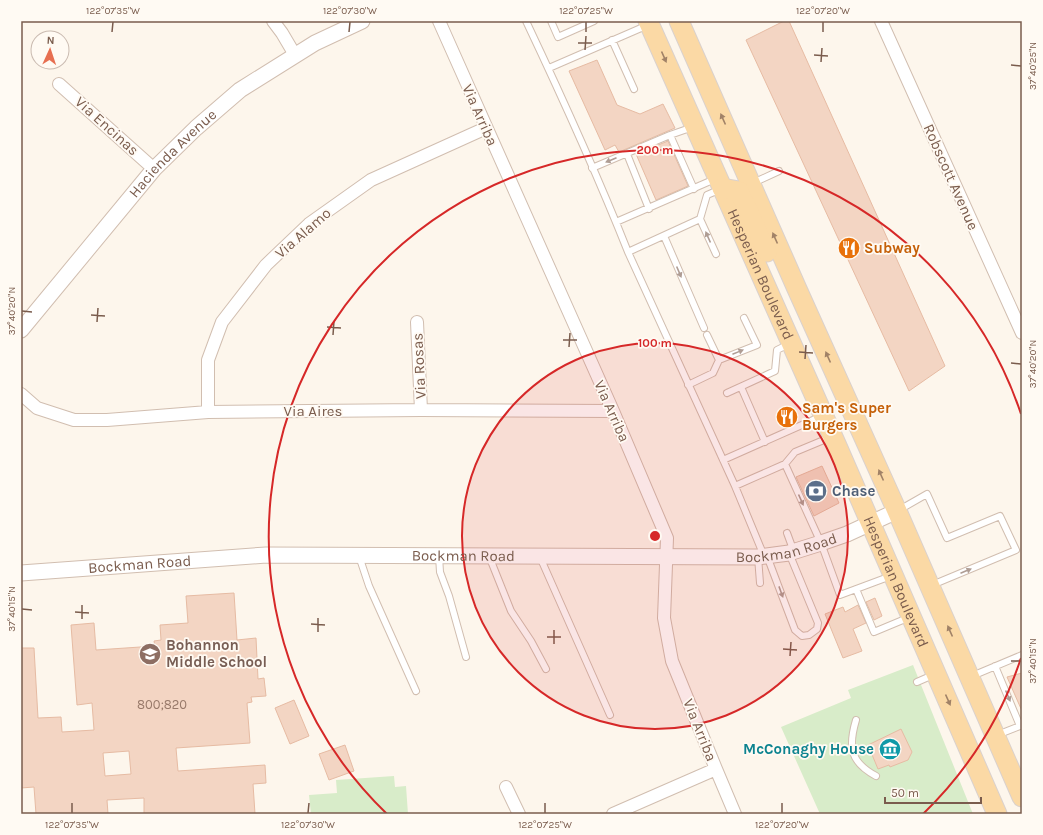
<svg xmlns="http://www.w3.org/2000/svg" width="1043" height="835" font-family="Karla,sans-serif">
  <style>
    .green { fill: #d8ecc9 }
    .building { fill: #f3d5c3; stroke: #e6bba3; fill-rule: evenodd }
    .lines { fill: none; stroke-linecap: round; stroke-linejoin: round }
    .service-casing { stroke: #d1beb0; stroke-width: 8 }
    .minor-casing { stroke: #d1beb0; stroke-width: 14 }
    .tertiary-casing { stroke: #d1beb0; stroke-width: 17 }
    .primary-casing { stroke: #dad1cd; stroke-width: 21 }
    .service { stroke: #fff; stroke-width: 6 }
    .minor { stroke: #fff; stroke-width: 12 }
    .tertiary { stroke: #fff; stroke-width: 15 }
    .primary { stroke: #fbd9a5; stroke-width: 19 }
    .oneway { fill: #a18267 }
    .oneway2 { fill: #af9d94 }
    .ticks { fill: none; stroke: #7a5c4d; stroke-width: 1.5 }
    .ring { fill: none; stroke: #d62828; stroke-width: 2 }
    .labels { text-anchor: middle; stroke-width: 3.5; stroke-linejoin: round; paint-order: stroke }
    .number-label { font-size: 13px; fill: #987a6a }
    .street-label { font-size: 15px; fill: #7a5c4d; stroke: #fffaf3 }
    .food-label { font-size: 15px; font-weight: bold; fill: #c56008; stroke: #fffaf3; text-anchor: start }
    .service-label { font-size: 15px; font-weight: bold; fill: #4e5e75; stroke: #fffaf3; text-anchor: start }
    .education-label { font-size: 15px; font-weight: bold; fill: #785e54; stroke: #fffaf3; text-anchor: start }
    .culture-label { font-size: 15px; font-weight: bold; fill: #0d838f; stroke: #fffaf3; text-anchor: end }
    .centre { fill: #d62828; stroke: #fffaf3; stroke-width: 2 }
    .ring-label { font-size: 12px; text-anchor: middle; font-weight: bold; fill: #d62828; stroke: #fffaf3; stroke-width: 3.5; stroke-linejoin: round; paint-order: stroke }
    .neatline { fill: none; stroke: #7a5c4d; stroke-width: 1.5 }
    .ticks-label { font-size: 10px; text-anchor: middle; fill: #7a5c4d }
  </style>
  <rect width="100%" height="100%" fill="#fdf6ec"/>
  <path class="green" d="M913 665 973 814H820L781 727 851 698 848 690Z
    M394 776 395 787 406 786 408 814H311L309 795 337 793 336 780Z"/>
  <path class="building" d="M784 21H789L945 366 909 391 746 40Z
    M597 60 617 105 640 114 663 104 675 128 619 152 615 145 605 150 569 71Z
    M668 141 688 186 656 200 636 154Z
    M822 466 839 503 814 516 796 477Z
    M234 593 237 640 256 638 258 679 264 678 266 696 251 697 252 702 247 703 250 743 176 748 178 771 265 765 266 783 253 784 255 814H144V798L107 800 108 814H36L34 787 21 788V648H34L38 718 61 717 62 732 94 730 92 703 77 705 71 625 94 623 96 650 155 646 154 641 161 640 160 625 188 623 186 596ZM129 751 131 774 105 776 103 753Z
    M875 598 882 616 874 620 866 602Z
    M858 605 866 623 853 629 862 651 843 658 825 614 843 607 845 612Z
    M1022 673V711L1007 677Z
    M294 700 309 736 290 744 275 708Z
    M901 729 912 752 908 760 890 767 889 765 878 769 868 745Z
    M345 745 354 771 329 780 319 754Z"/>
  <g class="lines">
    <g class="service-casing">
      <path id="service" d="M526 21C562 97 597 174 628 252L735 486 764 556
        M551 21 558 37 594 21
        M612 40 634 89
        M549 68 648 25
        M670 135 693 127
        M627 154 649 209
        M592 168 670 135 694 189
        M753 183 779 171
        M700 219 716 254
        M616 222 715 179
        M664 236 704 328
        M628 252 700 219 707 195 721 189
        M707 335 719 360 757 345 744 318
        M688 385 713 373 719 360
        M741 387 765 442
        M727 393 775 371 777 350 789 344
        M723 460 822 416
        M785 464 821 543 840 595 891 576
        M735 486 785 464 795 452 831 437
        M899 510 927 494 947 538 1000 516 1016 550 932 585
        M787 533 794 552
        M359 556 369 586 416 691
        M439 556 440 572 449 596 466 657
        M489 556 511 611 531 641 546 669
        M767 556 795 630 802 636 809 635 817 629 818 623 789 553
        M540 557 610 715
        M758 557 760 583
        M856 589 874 632 910 617
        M995 666 1020 726 997 735
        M972 676 1022 655
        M917 682 933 675
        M856 720C848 747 850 762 876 776"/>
    </g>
    <g class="minor-casing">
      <path id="minor" d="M273 21 282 33 295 55
        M439 21 613 411 667 538 664 618 672 661 716 769 735 814
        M881 21 1022 333
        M59 84 154 169
        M417 322 421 410
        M21 394 37 408 74 420H107L208 412 421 410 613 411
        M208 412V360L222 322 266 265 309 224 371 180 486 128
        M506 787 519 814
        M613 814 716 769"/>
    </g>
    <g class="tertiary-casing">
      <g id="tertiary">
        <path id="s1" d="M21 330 154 169 196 128 240 90 315 43 362 21"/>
        <path id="s2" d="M21 573 266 555 758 557 789 553 821 543 847 534 897 511"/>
      </g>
    </g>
    <g class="primary-casing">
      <g id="primary">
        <path id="s3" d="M648 21 837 446 997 814"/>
        <path d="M679 21 797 289 897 511 1022 797"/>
        <path d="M722 188 739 191 767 252"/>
      </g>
    </g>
    <use href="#service" class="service"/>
    <use href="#minor" class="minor"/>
    <use href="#tertiary" class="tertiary"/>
    <use href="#primary" class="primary"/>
  </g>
  <defs><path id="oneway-solid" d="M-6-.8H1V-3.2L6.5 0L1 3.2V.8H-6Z"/></defs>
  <g class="oneway">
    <use href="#oneway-solid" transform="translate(664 57) rotate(66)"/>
    <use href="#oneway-solid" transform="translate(723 119) rotate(-114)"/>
    <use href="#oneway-solid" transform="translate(775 238) rotate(-114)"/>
    <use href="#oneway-solid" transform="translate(828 357) rotate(-114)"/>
    <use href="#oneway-solid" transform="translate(881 475) rotate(-114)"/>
    <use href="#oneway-solid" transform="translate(950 631) rotate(-114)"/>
    <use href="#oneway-solid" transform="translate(948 700) rotate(66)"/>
  </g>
  <g class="oneway2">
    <use href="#oneway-solid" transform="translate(611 160) rotate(157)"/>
    <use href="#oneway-solid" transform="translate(708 237) rotate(-114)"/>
    <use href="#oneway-solid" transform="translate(679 272) rotate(67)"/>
    <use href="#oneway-solid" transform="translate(738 352) rotate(-22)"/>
    <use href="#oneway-solid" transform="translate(801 500) rotate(66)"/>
    <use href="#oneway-solid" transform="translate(966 571) rotate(-23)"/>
    <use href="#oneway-solid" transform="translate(781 592) rotate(70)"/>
    <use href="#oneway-solid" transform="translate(1008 696) rotate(67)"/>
  </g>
  <path class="ticks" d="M112 32 113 22M349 32 350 22M586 32V22M823 32V22M578 43H592M585 50 586 36M814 55 828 56M821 62 822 48M1011 65 1021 66M22 311 32 312M91 315 105 316M97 322 98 308M327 327 341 328M333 335 334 321M563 340H577M569 347 570 333M799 352 813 353M805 359 806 345M1011 363 1021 364M22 609 32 610M75 612 89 613M82 619V605M311 624 325 625M318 632V618M547 637H561M554 644V630M783 649 797 650M790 656 791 642M1011 661H1021M72 813V803M308 813 309 803M545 813V803M782 813V803"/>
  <circle cx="655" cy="536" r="193" fill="#d62828" fill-opacity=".12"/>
  <g class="ring">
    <circle cx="655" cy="536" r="193"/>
    <path d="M1021 658A386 386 0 0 1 923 814M387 814A386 386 0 1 1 1021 414"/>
  </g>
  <defs>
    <g id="restaurant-disc" transform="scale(1.15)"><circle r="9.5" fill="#e8710a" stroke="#fffaf3"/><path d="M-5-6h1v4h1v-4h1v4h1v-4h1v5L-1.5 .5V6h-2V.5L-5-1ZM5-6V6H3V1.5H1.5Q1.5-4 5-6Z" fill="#fff"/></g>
    <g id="bank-disc" transform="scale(1.15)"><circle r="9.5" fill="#5c6f8a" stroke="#fffaf3"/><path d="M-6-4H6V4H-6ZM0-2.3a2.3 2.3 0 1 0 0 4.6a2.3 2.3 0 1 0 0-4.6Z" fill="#fff"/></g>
    <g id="school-disc" transform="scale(1.15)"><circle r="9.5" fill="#8d6e63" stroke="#fffaf3"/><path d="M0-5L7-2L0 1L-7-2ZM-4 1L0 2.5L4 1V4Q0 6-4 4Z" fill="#fff"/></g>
    <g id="museum-disc" transform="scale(1.15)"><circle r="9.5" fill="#0f9aa8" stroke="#fffaf3"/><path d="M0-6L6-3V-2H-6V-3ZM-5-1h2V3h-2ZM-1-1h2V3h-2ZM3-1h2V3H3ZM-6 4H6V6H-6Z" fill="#fff"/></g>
  </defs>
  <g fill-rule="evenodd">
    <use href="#restaurant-disc" x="849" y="248"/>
    <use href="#restaurant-disc" x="787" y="417"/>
    <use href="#bank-disc" x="816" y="491"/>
    <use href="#school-disc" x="150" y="654"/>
    <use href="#museum-disc" x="890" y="749"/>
  </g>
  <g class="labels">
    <g class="number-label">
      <text x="162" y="709">800;820</text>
    </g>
    <g class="street-label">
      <text transform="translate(480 115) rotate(66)" y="5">Via Arriba</text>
      <text transform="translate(107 126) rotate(42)" y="5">Via Encinas</text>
      <text dy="5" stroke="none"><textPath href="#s1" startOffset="233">Hacienda Avenue</textPath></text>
      <text transform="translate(951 177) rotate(66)" y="5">Robscott Avenue</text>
      <text transform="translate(303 233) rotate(-41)" y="5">Via Alamo</text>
      <text dy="5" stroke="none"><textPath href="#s3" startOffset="277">Hesperian Boulevard</textPath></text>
      <text transform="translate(419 366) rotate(-93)" y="5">Via Rosas</text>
      <text x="313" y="416">Via Aires</text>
      <text transform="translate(612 411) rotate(66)" y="5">Via Arriba</text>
      <text dy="5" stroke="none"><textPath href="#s2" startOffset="767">Bockman Road</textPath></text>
      <text dy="5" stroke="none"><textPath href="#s2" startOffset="443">Bockman Road</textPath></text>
      <text dy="5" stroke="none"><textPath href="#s2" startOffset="119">Bockman Road</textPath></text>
      <text dy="5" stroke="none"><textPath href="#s3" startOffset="613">Hesperian Boulevard</textPath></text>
      <text transform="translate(700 730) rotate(68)" y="5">Via Arriba</text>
    </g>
    <g class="food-label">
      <text x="864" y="253">Subway</text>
      <text x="802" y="413">Sam's Super<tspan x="802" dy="17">Burgers</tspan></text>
    </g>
    <g class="service-label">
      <text x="832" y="496">Chase</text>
    </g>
    <g class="education-label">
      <text x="166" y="650">Bohannon<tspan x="166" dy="17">Middle School</tspan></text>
    </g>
    <g class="culture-label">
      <text x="874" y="754">McConaghy House</text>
    </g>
  </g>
  <circle cx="655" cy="536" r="6" class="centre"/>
  <g class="ring-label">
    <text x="655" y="154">200 m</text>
    <text x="655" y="347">100 m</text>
  </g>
  <rect width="1043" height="835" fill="none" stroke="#fffaf3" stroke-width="44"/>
  <g transform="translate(50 50) rotate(3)"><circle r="19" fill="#fffaf3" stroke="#cabbb1"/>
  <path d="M0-3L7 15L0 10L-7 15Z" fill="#e76f51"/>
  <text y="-6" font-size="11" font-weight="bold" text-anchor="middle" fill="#7a5c4d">N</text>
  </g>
  <path d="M885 797v6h96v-6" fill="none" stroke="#7a5c4d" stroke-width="2"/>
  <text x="891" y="797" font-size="12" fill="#7a5c4d" stroke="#fffaf3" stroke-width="3" paint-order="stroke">50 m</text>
  <rect x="22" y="22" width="999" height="791" class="neatline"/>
  <g class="ticks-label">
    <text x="113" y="14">122°07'35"W</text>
    <text x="350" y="14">122°07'30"W</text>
    <text x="586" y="14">122°07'25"W</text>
    <text x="823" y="14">122°07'20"W</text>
    <text transform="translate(1032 66) rotate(-90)" y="4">37°40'25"N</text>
    <text transform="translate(11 311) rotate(-90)" y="4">37°40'20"N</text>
    <text transform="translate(1032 364) rotate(-90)" y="4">37°40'20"N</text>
    <text transform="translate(11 609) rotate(-90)" y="4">37°40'15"N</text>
    <text transform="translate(1032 661) rotate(-90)" y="4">37°40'15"N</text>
    <text x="72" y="828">122°07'35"W</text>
    <text x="308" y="828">122°07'30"W</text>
    <text x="545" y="828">122°07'25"W</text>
    <text x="782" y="828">122°07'20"W</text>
  </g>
</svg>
